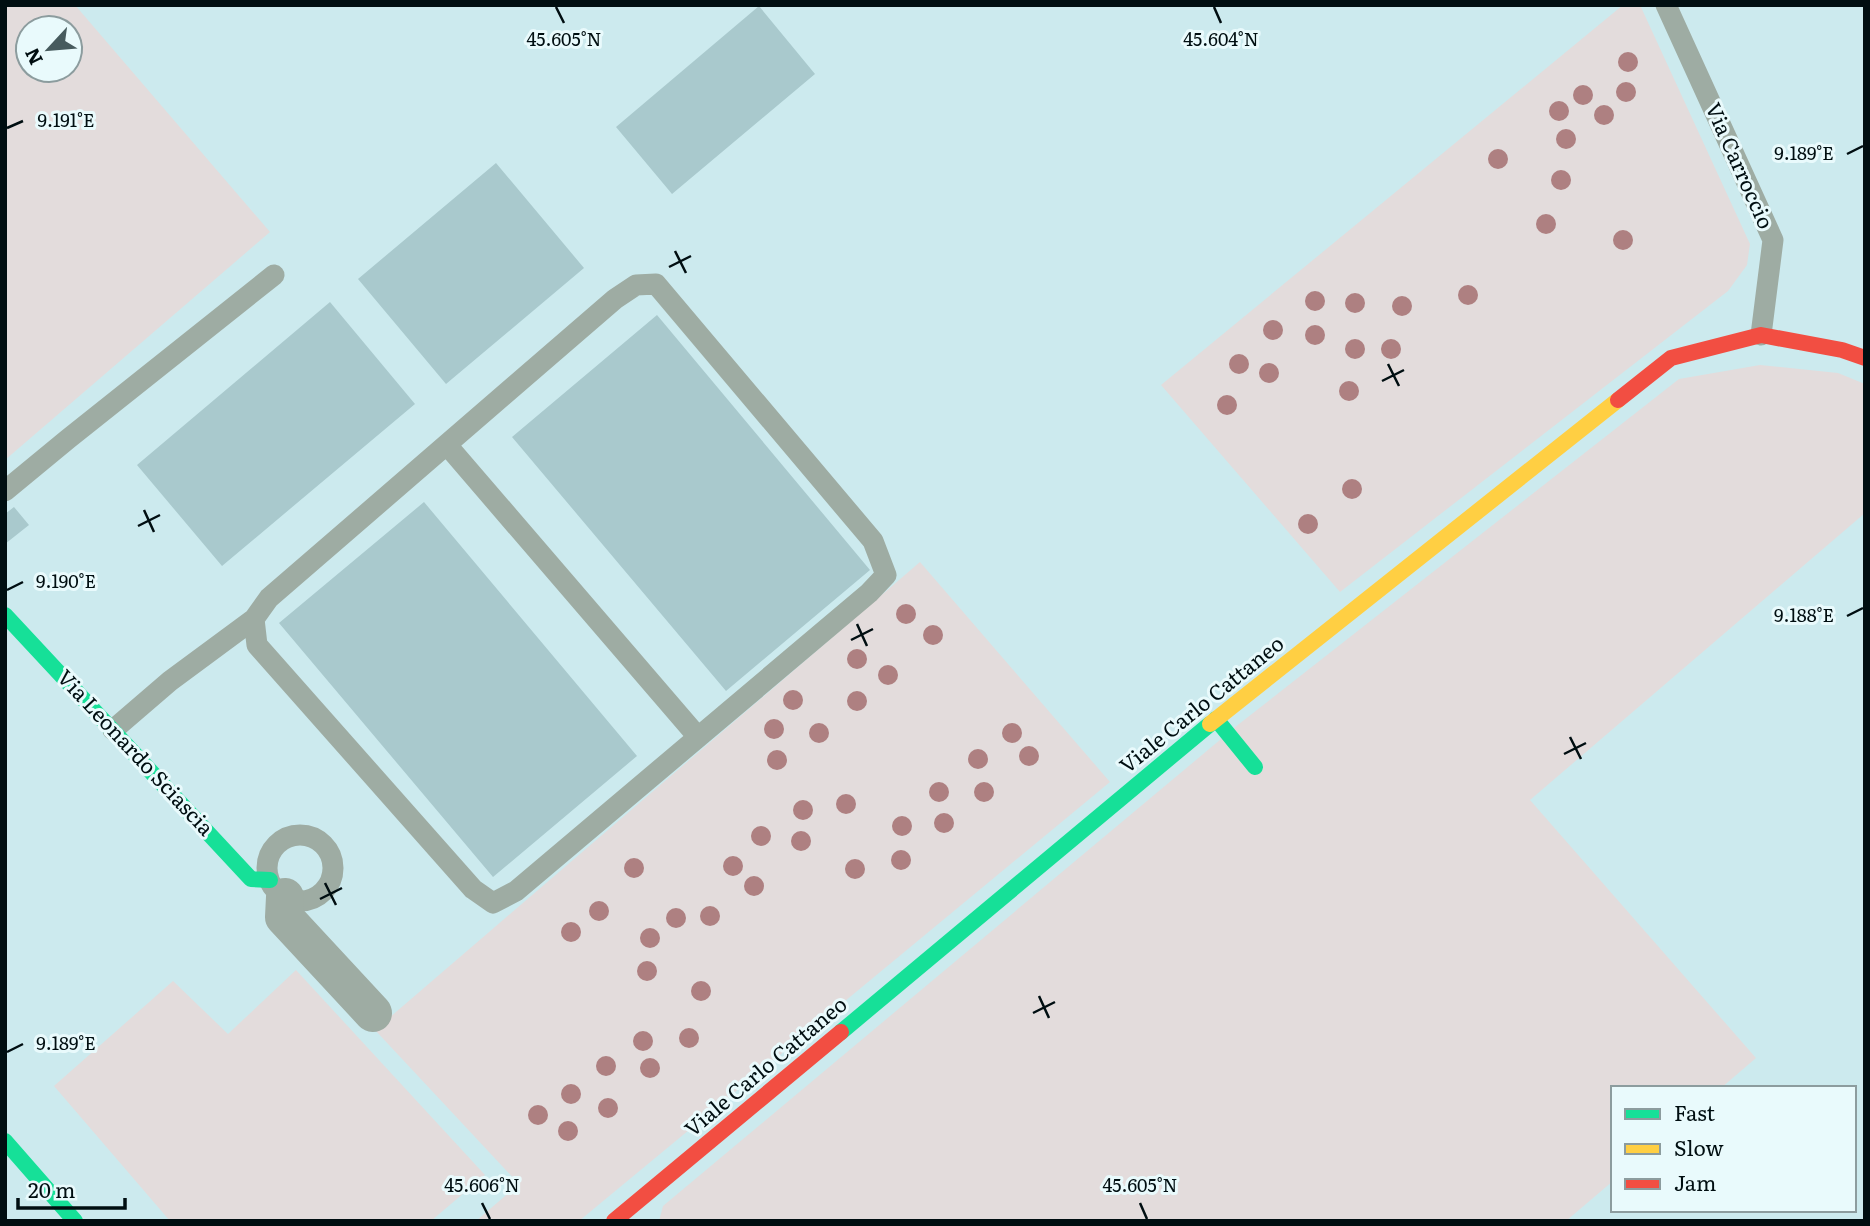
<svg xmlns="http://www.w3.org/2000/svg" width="1870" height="1226" font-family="Literata,serif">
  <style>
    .green { fill: #e3dcdc; fill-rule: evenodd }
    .building { fill: #a9c9cd }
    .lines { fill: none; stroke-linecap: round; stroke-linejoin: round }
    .lane { stroke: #9eaca3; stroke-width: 21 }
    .street { stroke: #9eaca3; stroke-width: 38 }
    .fast { stroke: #16e098; stroke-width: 16 }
    .slow { stroke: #ffcf43; stroke-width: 16 }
    .jam { stroke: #f24e42; stroke-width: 16 }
    .tree { fill: #ae8081 }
    .ticks { fill: none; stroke: #000e11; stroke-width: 2.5 }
    .labels { text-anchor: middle; stroke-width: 6; stroke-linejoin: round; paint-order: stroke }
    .street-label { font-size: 21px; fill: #000e11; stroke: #e9fafc }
    .ticks-label { font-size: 18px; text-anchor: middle; fill: #000e11; stroke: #e9fafc; stroke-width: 6; stroke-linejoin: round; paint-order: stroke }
  </style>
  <rect width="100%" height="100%" fill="#cceaee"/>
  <path class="green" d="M5 5H75L270 232 5 460ZM70 28V70H28V28Z
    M1623 5H1640L1750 244 1747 265 1728 291 1340 592 1161 385Z
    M1760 365 1838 373 1865 384V513L1530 800 1756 1058 1721 1088H1613V1181L1566 1221H659L663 1206 1239 724 1679 379Z
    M920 562 1110 782 579 1221H476L519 1184 375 1030Z
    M296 970 485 1175 431 1221H170L54 1086 173 981 228 1034Z"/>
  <path class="building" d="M759 6 815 74 672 194 616 127Z
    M496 163 584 268 446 384 358 279Z
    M330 302 415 404 222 566 137 465Z
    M657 315 870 570 726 691 512 437Z
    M424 502 637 756 493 877 279 623Z
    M14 507 29 525 5 544V514Z"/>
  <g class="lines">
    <path class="lane" d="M1666 5 1773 240 1761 335
      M656 284 873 541 886 575 869 593 516 891 493 903 473 889 257 645 254 619 269 598 615 299 636 285Z
      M447 445 698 737
      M5 491 68 439 274 275
      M113 730 170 681 254 619
      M267 868a33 33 0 1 1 66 0a33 33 0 1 1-66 0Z"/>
    <path class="street" d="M285 897 284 917 373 1013"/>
    <path class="fast" d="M5 615 251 879 270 880
      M1216 719 1255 767
      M841 1032 1210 724
      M5 1141 75 1221"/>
    <path class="slow" d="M1210 724 1618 400"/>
    <path class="jam" d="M1618 400 1671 358 1761 335 1842 350 1865 358
      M614 1221 841 1032"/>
  </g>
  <g class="tree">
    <circle cx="1628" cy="62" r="10"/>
    <circle cx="1626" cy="92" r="10"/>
    <circle cx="1583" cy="95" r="10"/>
    <circle cx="1559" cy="111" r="10"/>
    <circle cx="1604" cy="115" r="10"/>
    <circle cx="1566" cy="139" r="10"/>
    <circle cx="1498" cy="159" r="10"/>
    <circle cx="1561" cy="180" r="10"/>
    <circle cx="1546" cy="224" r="10"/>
    <circle cx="1623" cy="240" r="10"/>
    <circle cx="1468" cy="295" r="10"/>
    <circle cx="1315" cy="301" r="10"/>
    <circle cx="1355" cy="303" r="10"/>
    <circle cx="1402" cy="306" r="10"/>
    <circle cx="1273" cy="330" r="10"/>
    <circle cx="1315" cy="335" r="10"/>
    <circle cx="1355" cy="349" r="10"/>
    <circle cx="1391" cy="349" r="10"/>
    <circle cx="1239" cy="364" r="10"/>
    <circle cx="1269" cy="373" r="10"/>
    <circle cx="1349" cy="391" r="10"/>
    <circle cx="1227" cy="405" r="10"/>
    <circle cx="1352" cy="489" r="10"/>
    <circle cx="1308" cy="524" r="10"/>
    <circle cx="906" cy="614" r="10"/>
    <circle cx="933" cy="635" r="10"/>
    <circle cx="857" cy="659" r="10"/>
    <circle cx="888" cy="675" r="10"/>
    <circle cx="793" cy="700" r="10"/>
    <circle cx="857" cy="701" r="10"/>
    <circle cx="774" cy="729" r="10"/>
    <circle cx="819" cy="733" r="10"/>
    <circle cx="1012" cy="733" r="10"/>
    <circle cx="1029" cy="756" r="10"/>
    <circle cx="978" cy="759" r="10"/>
    <circle cx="777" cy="760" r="10"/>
    <circle cx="939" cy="792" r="10"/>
    <circle cx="984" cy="792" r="10"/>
    <circle cx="846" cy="804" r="10"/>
    <circle cx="803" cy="810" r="10"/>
    <circle cx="944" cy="823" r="10"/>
    <circle cx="902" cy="826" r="10"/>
    <circle cx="761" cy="836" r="10"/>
    <circle cx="801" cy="841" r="10"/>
    <circle cx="901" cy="860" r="10"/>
    <circle cx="733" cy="866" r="10"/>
    <circle cx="634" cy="868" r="10"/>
    <circle cx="855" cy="869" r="10"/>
    <circle cx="754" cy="886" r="10"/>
    <circle cx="599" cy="911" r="10"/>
    <circle cx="710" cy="916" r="10"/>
    <circle cx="676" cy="918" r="10"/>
    <circle cx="571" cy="932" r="10"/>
    <circle cx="650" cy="938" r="10"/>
    <circle cx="647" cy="971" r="10"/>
    <circle cx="701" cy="991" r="10"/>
    <circle cx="689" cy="1038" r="10"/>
    <circle cx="643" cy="1041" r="10"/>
    <circle cx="606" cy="1066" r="10"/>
    <circle cx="650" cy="1068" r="10"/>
    <circle cx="571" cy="1094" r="10"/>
    <circle cx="608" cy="1108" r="10"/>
    <circle cx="538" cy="1115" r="10"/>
    <circle cx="568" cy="1131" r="10"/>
  </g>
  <path class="ticks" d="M556 7 564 23M1214 7 1221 23M7 128 23 121M1847 154 1863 146M675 251 686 273M669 267 691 256M1388 364 1399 386M1382 381 1404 370M144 510 154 532M138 526 160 515M7 590 23 582M1847 616 1863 608M857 624 867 646M851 640 873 629M1570 737 1581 759M1564 754 1586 743M325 883 336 905M320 899 342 888M1039 996 1049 1018M1033 1013 1055 1002M7 1052 23 1044M482 1203 490 1219M1140 1203 1147 1219"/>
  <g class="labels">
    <g class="street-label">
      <text transform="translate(1739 166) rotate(66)" y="7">Via Carroccio</text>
      <text transform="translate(1202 705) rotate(-39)" y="7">Viale Carlo Cattaneo</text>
      <text transform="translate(135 753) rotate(47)" y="7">Via Leonardo Sciascia</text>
      <text transform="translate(766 1067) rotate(-40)" y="7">Viale Carlo Cattaneo</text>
    </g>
  </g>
  <g class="ticks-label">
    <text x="564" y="46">45.605°N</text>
    <text x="1221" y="46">45.604°N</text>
    <text x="66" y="127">9.191°E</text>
    <text x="1804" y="160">9.189°E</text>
    <text x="66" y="588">9.190°E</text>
    <text x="1804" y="622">9.188°E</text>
    <text x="66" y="1050">9.189°E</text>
    <text x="482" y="1192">45.606°N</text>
    <text x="1140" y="1192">45.605°N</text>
  </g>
  <rect width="1870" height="1226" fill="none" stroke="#000e11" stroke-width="14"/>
  <rect x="1611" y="1086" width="245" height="126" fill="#e9fafc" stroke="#8c9c9e" stroke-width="2"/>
  <rect x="1625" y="1109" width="35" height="10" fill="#16e098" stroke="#8c9c9e" stroke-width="2"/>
  <text x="1674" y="1121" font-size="21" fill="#000e11">Fast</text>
  <rect x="1625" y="1144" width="35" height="10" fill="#ffcf43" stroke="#8c9c9e" stroke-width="2"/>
  <text x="1674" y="1156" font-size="21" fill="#000e11">Slow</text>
  <rect x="1625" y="1179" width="35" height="10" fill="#f24e42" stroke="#8c9c9e" stroke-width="2"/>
  <text x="1674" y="1191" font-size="21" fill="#000e11">Jam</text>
  <g transform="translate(49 49) rotate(244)"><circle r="33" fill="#e9fafc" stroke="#8c9c9e" stroke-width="2"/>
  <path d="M0-5L12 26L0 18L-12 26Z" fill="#475b5e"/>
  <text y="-10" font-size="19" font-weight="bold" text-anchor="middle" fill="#000e11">N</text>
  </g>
  <path d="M18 1198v10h107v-10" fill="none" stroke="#000e11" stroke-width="3.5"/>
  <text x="28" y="1198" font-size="21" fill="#000e11" stroke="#e9fafc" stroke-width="5" paint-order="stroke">20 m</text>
</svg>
